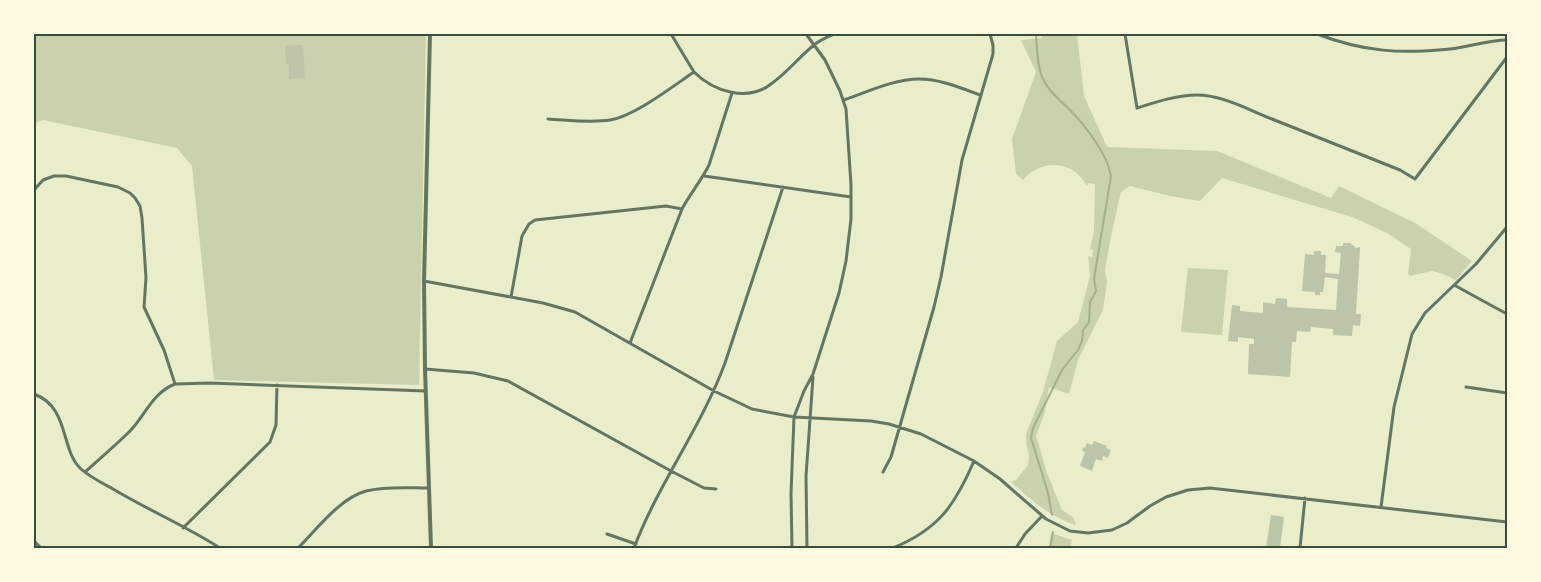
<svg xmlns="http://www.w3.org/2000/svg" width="1541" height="582" font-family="Inter,sans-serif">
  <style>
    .green { fill: #cad2ad }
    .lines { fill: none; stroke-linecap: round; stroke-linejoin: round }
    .stream { stroke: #a3b18a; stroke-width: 2 }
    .building { fill: #bcc5a7 }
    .minor { stroke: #617663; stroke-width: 3 }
    .tertiary { stroke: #617663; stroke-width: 4 }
    .neatline { fill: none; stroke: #344e41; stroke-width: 2 }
  </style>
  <rect width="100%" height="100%" fill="#e9edc9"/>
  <path class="green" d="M34 34H426L419 385 214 380 192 166 177 148 43 120 34 124Z
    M1042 34H1057L1058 36 1077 34 1084 96 1107 147 1217 151 1331 198 1339 186 1415 223 1472 261 1456 280 1443 274 1432 271 1410 276 1408 274 1411 249 1387 233 1352 217 1222 178 1200 201 1170 196 1130 186 1121 192 1112 231 1105 270 1107 282 1103 310 1078 360 1069 394 1049 387 1044 415 1036 436 1047 473 1062 510 1073 517 1076 525C1050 517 1031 500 1011 482L1016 480 1028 465 1029 455 1026 443V434L1043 392 1057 341 1078 322 1090 276 1088 256 1092 257 1093 250 1090 249 1094 232 1095 184 1088 183 1087 186C1074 160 1041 158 1023 180L1016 174 1012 139 1036 72 1021 40 1042 38Z
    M1188 268 1228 270 1222 335 1181 332Z
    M1051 533 1072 540 1070 548H1049Z"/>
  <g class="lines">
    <path class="stream" d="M1036 34C1037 48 1037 67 1043 79 1049 92 1059 99 1068 108 1085 125 1107 153 1111 176L1094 279 1096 291 1090 302 1089 322 1083 330 1082 341 1078 350 1062 370 1033 428 1031 438 1048 493 1052 515
      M1050 548 1053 532"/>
  </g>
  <path class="building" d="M303 45 305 78 289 79V64H286L285 46Z
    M1343 243H1350L1356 248 1360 247 1356 314H1361L1360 326 1353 325 1352 336 1333 335V329L1311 327 1310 332 1297 331 1296 342H1292L1290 377 1248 374 1249 344H1254V339L1238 337V342L1228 341 1232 305 1240 306V311L1263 313V302L1275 304 1276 298 1287 299V307L1336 310 1338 279 1325 277 1323 292H1320V295H1315V292L1302 291 1305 254 1314 255V251H1321V255H1326L1325 273 1339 274 1341 253 1335 252 1336 246H1343Z
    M1094 441 1107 446 1106 448 1111 450 1108 458 1103 456 1102 461 1096 459 1092 471 1080 466 1085 452 1082 451 1083 447 1085 448 1087 443 1092 445Z
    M1271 515 1284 517 1280 548H1266Z"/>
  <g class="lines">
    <path class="minor" d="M671 34 694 72C714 92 748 102 771 84 787 73 799 57 814 45 820 40 828 37 834 34
      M1125 34 1137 108C1156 102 1177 95 1197 95 1222 95 1249 110 1272 119 1315 136 1357 153 1400 170L1415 179 1507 57
      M1317 34C1364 52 1401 54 1450 49 1469 47 1488 40 1507 40
      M844 100C867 92 894 79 919 79 940 79 961 88 980 95
      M548 119C568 120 590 123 610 120 635 116 673 86 694 72
      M704 176 851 197
      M34 190 43 180 54 176H66L118 187 130 193 135 198 140 206 142 218 146 278 144 307 164 350 175 384
      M424 281 543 303 575 312 714 391 752 409 794 417 871 421 889 424 921 434 974 461 1000 479 1046 519 1070 531 1088 533 1112 530 1127 523 1150 506 1166 497 1188 490 1210 488 1507 522
      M1454 285 1507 314
      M511 297 522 236 529 224 535 220 666 206 682 209
      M630 343 682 209C690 194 701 181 709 165L732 93
      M425 369 474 373 508 381 671 471 704 488 716 489
      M1466 387 1507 393
      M34 394C70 407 60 450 81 469 90 477 102 483 113 489 148 510 186 526 220 548
      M85 472C99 459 115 446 129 432 145 416 152 393 175 384L210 383 426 391
      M883 472 891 457 934 307 941 277 962 160 993 54V45L990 34
      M1381 507 1394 407 1412 334 1425 313 1476 264 1507 227
      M183 528 270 442 276 425 277 385
      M607 534 636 544
      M34 541 41 548
      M298 548C317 529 340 498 366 491 386 486 409 488 429 488
      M634 548C658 484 701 428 725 363L783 187
      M792 548 791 493 794 417 804 391 813 374 839 293 846 261 851 219V185L846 109 840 91 825 60 806 34
      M807 548 806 476 813 377
      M893 548C939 529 955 505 974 461
      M1016 548 1025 534 1042 516
      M1300 548 1305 498"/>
    <path class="tertiary" d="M430 34 424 281 425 369 431 548"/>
  </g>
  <rect width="1541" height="582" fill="none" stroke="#fefae0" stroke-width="70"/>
  <rect x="35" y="35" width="1471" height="512" class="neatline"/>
</svg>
